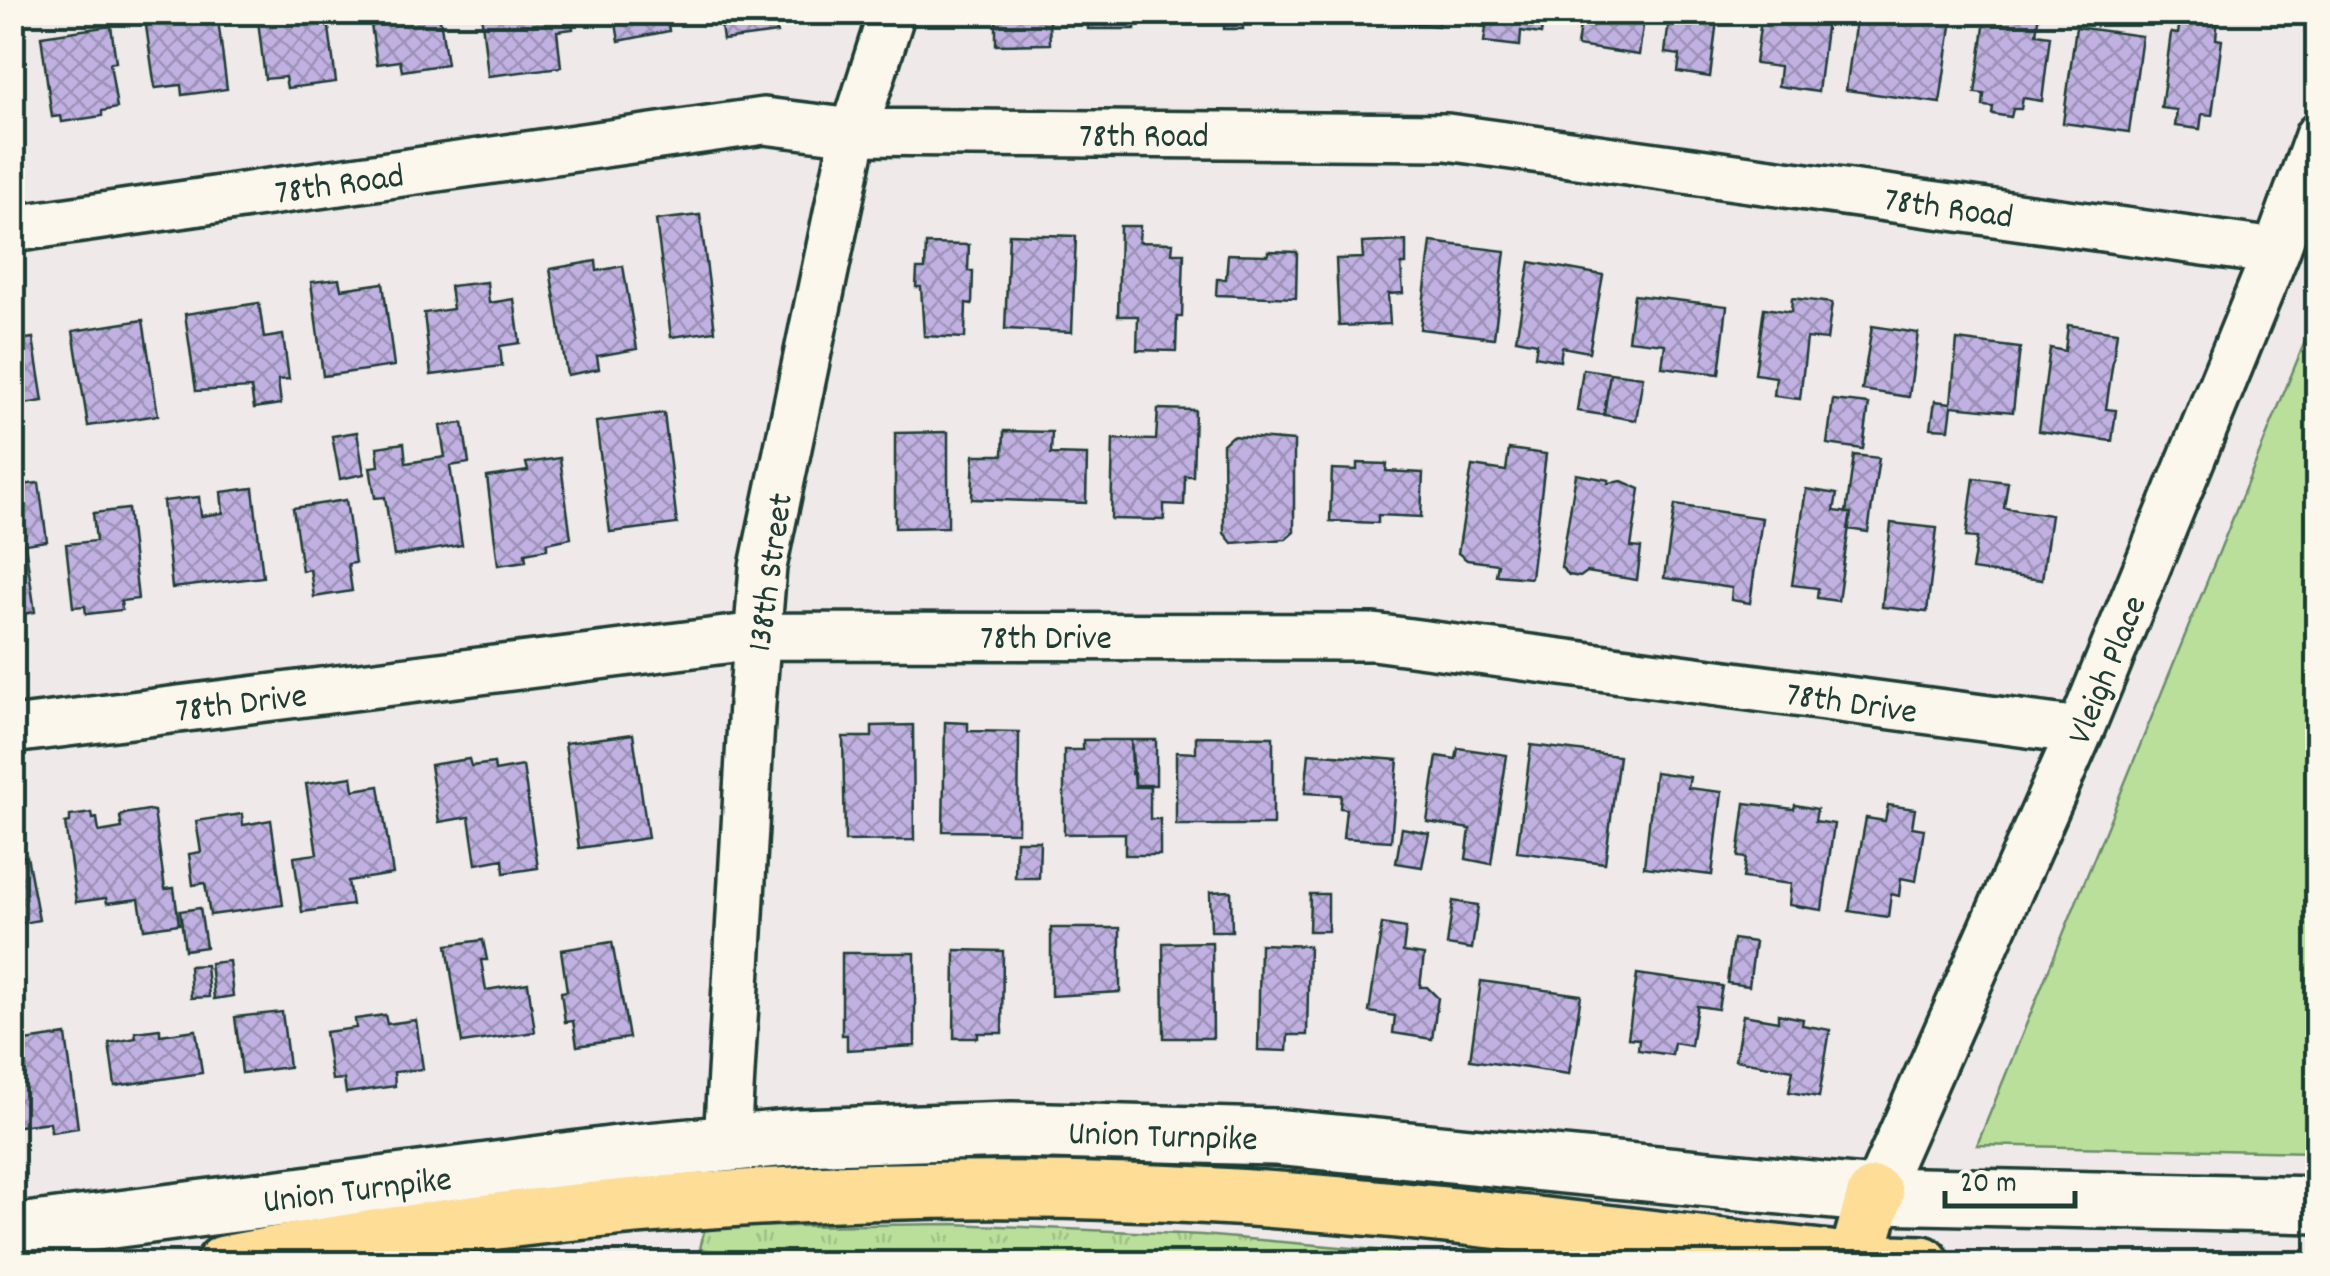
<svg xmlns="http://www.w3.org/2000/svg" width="2330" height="1276" font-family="Dekko,sans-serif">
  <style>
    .grass { fill: url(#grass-tufts); stroke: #6c8e67; stroke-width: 2.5 }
    .park { fill: #b9df9a; stroke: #6c8e67; stroke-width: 2.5 }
    .building { fill: url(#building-cross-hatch); stroke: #1f3d34; stroke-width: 2.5 }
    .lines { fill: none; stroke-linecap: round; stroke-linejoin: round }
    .street-casing { stroke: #1f3d34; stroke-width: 52 }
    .secondary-casing { stroke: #1f3d34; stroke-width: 62 }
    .primary-casing { stroke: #1f3d34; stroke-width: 62 }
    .highway-casing { stroke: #1f3d34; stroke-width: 62 }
    .street { stroke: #fbf7ec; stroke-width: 45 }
    .secondary { stroke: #fbf7ec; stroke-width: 55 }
    .primary { stroke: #fedd96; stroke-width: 55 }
    .highway { stroke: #fedd96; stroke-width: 55 }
    .labels { text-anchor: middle; stroke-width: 8; stroke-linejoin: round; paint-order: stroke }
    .street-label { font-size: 35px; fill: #1f3d34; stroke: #fbf7ec }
  </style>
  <defs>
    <pattern id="grass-tufts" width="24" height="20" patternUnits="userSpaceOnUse" patternTransform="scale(2.5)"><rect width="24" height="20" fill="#b9df9a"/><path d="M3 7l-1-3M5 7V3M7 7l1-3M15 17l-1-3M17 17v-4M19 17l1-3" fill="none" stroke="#9fc085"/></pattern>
    <pattern id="building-cross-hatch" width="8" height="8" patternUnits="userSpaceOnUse" patternTransform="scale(2.5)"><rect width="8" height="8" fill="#c1b1e2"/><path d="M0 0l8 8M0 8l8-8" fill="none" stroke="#9c91b8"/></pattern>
  </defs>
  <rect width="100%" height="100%" fill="#efe9ea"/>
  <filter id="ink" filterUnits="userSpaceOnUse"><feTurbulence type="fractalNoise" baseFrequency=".01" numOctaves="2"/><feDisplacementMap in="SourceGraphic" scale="20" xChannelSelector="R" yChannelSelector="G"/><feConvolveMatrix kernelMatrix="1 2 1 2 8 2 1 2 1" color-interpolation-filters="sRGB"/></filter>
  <g filter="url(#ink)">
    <path class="grass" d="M953 1224 1202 1235 1398 1252V1263L795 1264 700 1249 705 1227Z"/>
    <path class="park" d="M2317 312V1152L1977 1145Z"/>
    <path class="building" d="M144 12H217L227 89 182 95 181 85 155 88Z
      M257 12H327L336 82 287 88 285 77 265 79Z
      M369 12H439L447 64 402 71 400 61 377 64Z
      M481 12H572L573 29 557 31 561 67 488 76Z
      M614 12H684L686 21 668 23 669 31 619 41Z
      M719 12H774L777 33 723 40Z
      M996 12H1057V20L1049 21 1050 44 996 45Z
      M1088 12H1136L1135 29H1088Z
      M1242 12 1243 29H1224V19L1201 20V13L1176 12Z
      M1366 12H1440L1438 26 1365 18Z
      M1476 12H1544L1541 34 1521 31 1520 46 1484 42 1486 27 1474 26Z
      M1582 12H1645L1639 55 1577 46Z
      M1670 12H1718L1710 77 1678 72 1680 55 1665 53Z
      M1762 12H1828L1818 92 1778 86 1780 67 1755 64Z
      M1857 12H1953L1940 103 1846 90Z
      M1986 12H2039L2036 34 2050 36 2042 101 2023 98 2021 109H2013L2011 117 1992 114 1993 107 1983 106 1984 94 1975 93Z
      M2181 13 2218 18 2216 39 2222 40 2212 115 2202 114 2200 129 2175 126 2177 110 2161 108 2171 33 2178 34Z
      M111 26 116 62 110 63 117 108 102 111V116L62 122 61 116 52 117 41 36Z
      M2076 27 2142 36 2129 132 2063 123Z
      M12 56 23 122 12 123Z
      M700 215 715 331 671 337 656 220Z
      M1120 226H1140L1139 242 1173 243 1172 253H1184L1182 317H1177L1176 351 1137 350 1138 316H1118Z
      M1009 234 1076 236 1072 332 1005 329Z
      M1406 241V264H1401L1403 293 1388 294 1390 324 1339 326 1336 259 1363 258 1362 243Z
      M1431 242 1505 251 1494 338 1420 329Z
      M926 244 969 245 968 271H973L972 304 966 303 965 338 924 336 921 287H916L917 269H925Z
      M1268 251 1297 252 1296 298 1216 295 1217 279H1226L1228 254 1268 255Z
      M596 261 597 271 623 266 637 349 597 356 599 369 567 375 550 269Z
      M1530 262 1603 275 1589 352 1562 347 1560 361 1535 356 1537 343 1516 339Z
      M339 279 341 289 383 283 394 366 323 376 311 282Z
      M487 282 489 303 514 299 520 343 500 346 502 366 431 375 424 313 453 309 450 286Z
      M1634 295 1727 306 1719 374 1662 367 1665 344 1628 340Z
      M1792 298 1832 303 1827 340 1807 338 1800 399 1774 396 1776 377 1755 374 1764 308 1791 312Z
      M259 303 264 338 283 335 289 379 278 380 281 404 254 408 251 388 196 391 185 314Z
      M143 320 158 415 88 426 73 331Z
      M2068 325 2117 332 2106 409 2116 410 2112 441 2039 431 2050 348 2065 351Z
      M1872 326 1918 333 1909 397 1862 390Z
      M33 338 43 401 12 406V341Z
      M1957 340 2020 348 2013 412 1952 406 1949 429 1931 428 1935 401 1951 403Z
      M1583 369 1610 373 1604 415 1577 411Z
      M1610 373 1643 377 1636 420 1604 415Z
      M1833 400 1869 404 1863 449 1827 444Z
      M1158 409 1195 410 1193 476H1185L1184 505 1164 504V520L1111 519 1113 439 1156 440Z
      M664 413 677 524 610 532 596 422Z
      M463 423 469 463 450 466 462 545 394 556 385 497 375 498 370 467 379 466 377 447 404 443 406 463 445 457 440 426Z
      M1004 431 1052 432 1051 454 1087 455 1086 503 972 499 974 455H1003Z
      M357 432 364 474 340 479 332 436Z
      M948 432V527L895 528V433Z
      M1232 436 1294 441V532L1286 539 1232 543 1224 533 1223 444Z
      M1509 449 1546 454 1531 578 1496 575 1498 564 1467 560 1458 553 1472 466 1506 471Z
      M1854 455 1879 458 1868 532 1848 529 1851 513H1846Z
      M560 458 571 538 547 543V549L525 553 526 561 498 565 487 477 528 471 526 463Z
      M1357 463 1387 464 1386 471 1423 473 1421 517 1378 515V523L1330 521 1332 469 1357 470Z
      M1576 474 1609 480 1608 483 1622 481 1640 489 1631 547 1641 548 1637 580 1587 572 1580 577 1569 575 1561 567Z
      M1974 478 2008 482 2004 508 2051 515 2042 580 1972 570 1977 538 1966 537Z
      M39 483 47 541 25 544 35 612 12 616V486Z
      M253 488 263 577 172 588 163 501 199 497 201 516 223 513 221 492Z
      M1806 489 1837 494 1834 511 1851 513 1838 601 1817 598 1818 588 1792 585Z
      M346 500 355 563 348 564 352 591 314 597 310 569 302 571 293 508Z
      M1675 505 1762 518 1750 603 1731 600 1732 588 1664 578Z
      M128 509 138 599 121 601 122 610 86 614 85 606 73 607 66 544 96 541 93 513Z
      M1891 523 1937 528 1927 612 1882 607Z
      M945 722 968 723V731L1019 732 1018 832 943 831Z
      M913 725 914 840 845 841 843 737H872V726Z
      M633 734 648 838 579 848 565 743Z
      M1196 736 1273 737V825H1176V752L1196 753Z
      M1083 740H1131L1135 787H1150V819H1160V855H1125V833L1064 834V750H1083Z
      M1131 740H1156V785H1135V774H1132Z
      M1531 745 1619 756 1605 863 1517 852Z
      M1458 748 1507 755 1491 864 1466 859 1470 829 1427 822 1437 756 1456 759Z
      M1309 753 1398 760 1391 841 1343 838 1346 809 1340 808 1341 795 1305 793Z
      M469 759 471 766 494 763 495 771 523 766 538 868 504 873 503 859 476 864 469 817 439 822 430 765Z
      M1655 772 1690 777 1688 788 1722 792 1712 875 1644 867Z
      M352 777 354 790 379 786 393 874 348 881 352 905 302 912 294 857 317 854 306 784Z
      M1745 803 1794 809 1795 805 1817 809 1815 821 1834 824 1822 910 1789 905 1791 884 1743 878 1746 858 1738 857Z
      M1888 805 1915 809 1912 827 1924 829 1916 881 1901 878 1899 896 1891 894 1888 917 1849 911 1866 818 1885 821Z
      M148 810 154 811 165 889 174 888 179 924 144 929 139 899 107 903 106 898 76 902 65 823 70 822V816L92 813 93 819 97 818 99 832 122 828 120 817 124 814Z
      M242 814 243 825 271 820 283 905 210 915 205 883 193 885 189 854 201 852 196 821Z
      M1402 828 1429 833 1422 867 1396 863Z
      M1016 841H1040L1039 878H1015Z
      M27 856 39 920 12 925V858Z
      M1231 891 1232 931H1211L1210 892Z
      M1310 894H1328V931H1309Z
      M1453 901 1478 905 1472 949 1447 945Z
      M200 908 206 947 185 950 180 911Z
      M1382 924 1406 928 1403 952 1424 955 1420 987H1427L1438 998 1432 1039 1393 1033 1395 1016 1369 1012Z
      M1051 928H1120V992L1051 996Z
      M1733 939 1755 942 1749 986 1727 983Z
      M483 940 487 960H481L486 990 528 983 535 1032 462 1043 447 945Z
      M612 942 629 1038 577 1046 573 1021 565 1022 561 992 567 991 561 950Z
      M1212 942 1213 1038H1164L1163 943Z
      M1260 944 1309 946 1307 1035H1288L1287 1051 1258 1050Z
      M955 950 1003 951 1002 1033H978V1038H954Z
      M842 953H915V1046L847 1050V1035H842Z
      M229 961 233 996 214 999 210 963Z
      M206 965 209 997 191 998 189 966Z
      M1637 974 1722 986 1718 1009 1697 1006 1691 1046 1674 1043 1672 1055 1638 1050 1639 1039 1628 1038Z
      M1481 981 1581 995 1569 1074 1470 1060Z
      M282 1012 289 1067 242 1073 235 1017Z
      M1778 1014 1803 1019 1802 1025 1830 1030 1819 1097 1789 1092 1793 1070 1735 1060 1743 1015 1778 1021Z
      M385 1015 387 1024 416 1020 423 1069 394 1072 395 1086 346 1093 344 1079 332 1080 325 1032 356 1028 355 1019Z
      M160 1029V1035L196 1030 202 1073 115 1086 109 1043 136 1038 135 1032Z
      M66 1035 78 1128 51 1132 50 1122 12 1127V1043Z"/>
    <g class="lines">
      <g class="street-casing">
        <path id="street" d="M12 229 764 121 854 132 1447 137 2276 252
          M12 730 757 636 1373 637 2080 731
          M727 1143 752 704 763 567 854 132 892 12
          M1875 1195 2080 731 2276 252 2318 136"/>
      </g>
      <g class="secondary-casing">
        <path id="secondary" d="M12 1233 626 1153 798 1137 1012 1130 1274 1137 1875 1195 2318 1205"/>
      </g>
      <g class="primary-casing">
        <path id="primary" d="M1856 1262 1875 1195
          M224 1264C522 1207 823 1182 1126 1192 1370 1199 1613 1236 1856 1262L1922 1264"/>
      </g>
      <g class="highway-casing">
        <path id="highway" d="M1852 1264 1856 1262"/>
      </g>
      <use href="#street" class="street"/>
      <use href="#secondary" class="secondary"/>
      <use href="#primary" class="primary"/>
      <use href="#highway" class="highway"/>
    </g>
  </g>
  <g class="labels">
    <g class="street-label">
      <text x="1144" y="146">78th Road</text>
      <text transform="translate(339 182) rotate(-8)" y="12">78th Road</text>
      <text transform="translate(1949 206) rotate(8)" y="12">78th Road</text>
      <text transform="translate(768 572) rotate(-82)" y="12">138th Street</text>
      <text x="1046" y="648">78th Drive</text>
      <text transform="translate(2105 669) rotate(-68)" y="12">Vleigh Place</text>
      <text transform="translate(241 701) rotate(-7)" y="12">78th Drive</text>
      <text transform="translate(1852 701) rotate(8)" y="12">78th Drive</text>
      <text transform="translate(1163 1134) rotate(2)" y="12">Union Turnpike</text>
      <text transform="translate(357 1188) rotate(-7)" y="12">Union Turnpike</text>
    </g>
  </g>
  <rect width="2330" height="1276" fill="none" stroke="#fbf7ec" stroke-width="50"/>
  <rect x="25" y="25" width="2280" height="1226" fill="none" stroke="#1f3d34" stroke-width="4" filter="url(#ink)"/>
  <path d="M1945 1191v15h130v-15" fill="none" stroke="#1f3d34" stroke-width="5"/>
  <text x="1960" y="1191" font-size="30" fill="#1f3d34" stroke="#fbf7ec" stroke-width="8" paint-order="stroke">20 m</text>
</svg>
